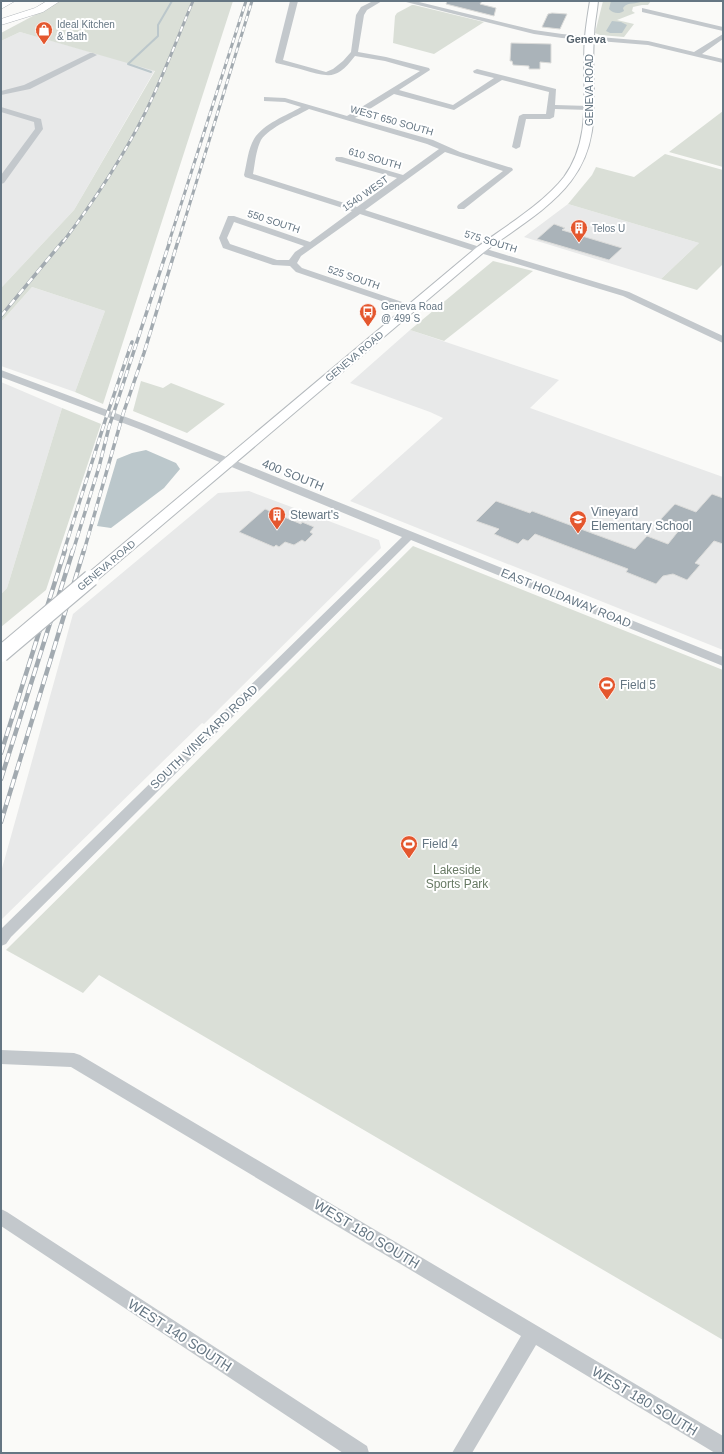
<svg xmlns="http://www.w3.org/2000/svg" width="724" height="1454" font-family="Helvetica,sans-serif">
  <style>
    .built { fill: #e8e9e9 }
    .green { fill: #dadfd7 }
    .water { fill: #bbc7cb }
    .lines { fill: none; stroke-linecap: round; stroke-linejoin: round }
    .stream { stroke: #bbc7cb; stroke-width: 2 }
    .building { fill: #aab3b9; stroke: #dcdcda }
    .major-casing { stroke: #b5babe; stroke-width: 2 }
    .highway-casing { stroke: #b4b9bd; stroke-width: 1 }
    .minor { fill: #c3c8cc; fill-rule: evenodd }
    .major { fill: #fff; fill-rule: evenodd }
    .highway { fill: #fff; fill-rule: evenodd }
    .rail-far2-casing { stroke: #a2aab0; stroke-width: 3 }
    .rail-far1-casing { stroke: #a2aab0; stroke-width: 3.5 }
    .rail-casing { stroke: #a2aab0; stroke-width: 4.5 }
    .rail-far2 { stroke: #fff; stroke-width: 2; stroke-dasharray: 5.5; stroke-linecap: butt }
    .rail-far1 { stroke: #fff; stroke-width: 2.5; stroke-dasharray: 7; stroke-linecap: butt }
    .rail { stroke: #fff; stroke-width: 3; stroke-dasharray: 9; stroke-linecap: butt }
    .major-bridge-casing { stroke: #b5babe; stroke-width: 18; stroke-linecap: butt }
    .major-bridge { stroke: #fff; stroke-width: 16 }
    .labels { text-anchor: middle; stroke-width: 4; stroke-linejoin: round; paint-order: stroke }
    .far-poi-label { font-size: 10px; fill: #657683; stroke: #fff; text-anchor: start }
    .far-street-label { font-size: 10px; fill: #657683; stroke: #fff }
    .far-neighbourhood-label { font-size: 11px; font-weight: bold; fill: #57646e; stroke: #fff }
    .street-label { font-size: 12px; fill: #657683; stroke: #fff }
    .poi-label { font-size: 12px; fill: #657683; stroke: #fff; text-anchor: start }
    .park-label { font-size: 12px; fill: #687a64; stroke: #fff }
    .near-street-label { font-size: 14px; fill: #657683; stroke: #fff }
  </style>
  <rect width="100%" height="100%" fill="#fafaf8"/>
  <path class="built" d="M20 32 155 70 74 210 1 288V41Z
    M568 204 699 243 661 279 524 237Z
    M32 287 105 311 75 392 1 366V322Z
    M410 330 559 380 530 408 723 477V650L350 501 443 418 430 412 350 383Z
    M1 382 62 408 7 588 1 594Z
    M249 491 379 540 381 548 204 724 202 723 1 920V872L73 614 218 493Z"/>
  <path class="green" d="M61 1H233L103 404 75 392 105 311 32 287 1 322V288L74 210 155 71 20 32 1 41V33Z
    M603 1H651L648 5H642L633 7 632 11 635 13 617 20 634 24 624 37 600 35 595 33Z
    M412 5H414L484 22 434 54 393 43 395 16 397 13Z
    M723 111V167L669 152 719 114Z
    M665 154 723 170V264L697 290 661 279 699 243 568 204 592 175 596 167 634 177Z
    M493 261 533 271 444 341 410 330Z
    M141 381 163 388 171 383 225 404 187 433 133 411Z
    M62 408 101 424 46 590 1 627V594L7 588Z
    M413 546 723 670V1340L99 975 83 993 6 950Z"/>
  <path class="water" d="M611 1H642C636 5 628 1 623 8L624 11C620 14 613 14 609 9Z
    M612 21 621 22 627 25 622 33H610L606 31Z
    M146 450 176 463 180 469 164 488 111 528 97 526 117 459 132 453Z"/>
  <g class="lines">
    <path class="stream" d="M151 72 128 64 158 36V25L172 1"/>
  </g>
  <path class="building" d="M447 1H482L480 4 496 8 494 16 446 4Z
    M552 13 567 14 560 29 542 27 548 14Z
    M511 43 551 44V63L540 62V69H529V66L513 65 512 61H510Z
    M554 224 565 228 562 230 622 248 609 260 537 239Z
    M712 494 723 498V544L714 541 695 563 700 565 687 580 673 574 663 576 656 584 626 572 628 569 535 534 528 541 523 539 518 544 494 534 499 529 476 521 496 501 530 513 532 511 635 549 647 536 668 544 680 529 659 521 675 504 696 512Z
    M265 509 301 524 302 522 314 527 310 532 313 534 305 542 302 540 294 545 285 542 279 547 276 545 274 547 239 532Z"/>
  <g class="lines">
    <g class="major-casing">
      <path id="major" d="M590 1H598C597 13 594 25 594 37 590 88 605 137 571 181 550 209 512 231 484 252L96 581 91 583 86 581 84 578 86 575 476 248C503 228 544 203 564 177 594 136 581 85 585 37 586 25 588 13 590 1Z"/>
    </g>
    <g class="highway-casing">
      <path id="highway" d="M2 1H15L1 9V2Z
        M47 1H60L43 12 1 25V19L35 8Z"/>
    </g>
    <path class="minor" d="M290 1H298L283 60 326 72 333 69 343 61 351 52 356 15 361 7 373 1H382L367 10 364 15 358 52 386 57 429 68 430 70 399 90 453 105 494 78 474 73 473 71 477 69 556 89 555 105 589 106 593 108 589 110 555 109 554 117 550 119H526L520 147 516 149 512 147 519 116 523 114H546L549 92 502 80 454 110 394 94 355 118 433 140 460 152 512 168 513 170 464 209H458L457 207 458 205 503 171 445 152 365 210 483 248 629 292 723 336V343L623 296 477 252 360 214 301 256 297 263 302 268 414 306 416 308 414 310H408L296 272 290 266 273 265 223 248 219 238 228 216H234L310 242 352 211 245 177 244 175C247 163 248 149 254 139 264 123 286 116 301 107L285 102 264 101V97L285 98 347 116 420 71 385 61 355 56C338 78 332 78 307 71 297 68 286 65 276 63L275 61ZM309 109 427 144 439 149 403 175 342 157H336L335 159 336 161 397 178 357 207 253 174C255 163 256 150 261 140 270 127 295 117 309 109ZM234 222 304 246 295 252 289 260H277L230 244 227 238Z
      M402 1H415L534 30 562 34 648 41 694 52 723 34V39L702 54 723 59V63L648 45 562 38 534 34Z
      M642 8 723 27V31L642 12Z
      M90 53H93L97 55 30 89 1 95V91L24 85Z
      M1 107 41 119 43 129 4 183 1 184V175L35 129 34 122 1 112Z
      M1 370 147 425 723 657V666L411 540 11 937 6 944 1 946V929L402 537 139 429 1 377Z
      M1 1050 74 1053 80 1055 723 1436V1453H715L536 1345 472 1453H452L521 1336 71 1067 1 1064Z
      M1 1209 7 1212 367 1446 369 1453H343L1 1226Z"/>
    <use href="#major" class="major"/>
    <use href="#highway" class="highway"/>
    <g class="rail-far2-casing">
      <path id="rail-far2" d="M63 242C94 201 122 159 145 113 163 77 177 39 193 1
        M169 242 246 1
        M178 242 252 1"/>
    </g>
    <g class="rail-far1-casing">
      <path id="rail-far1" d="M1 316 63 241
        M64 551 105 421 132 342
        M73 551 99 467 109 427 170 241
        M84 551 123 414 144 353 178 241"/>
    </g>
    <g class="rail-casing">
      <path id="rail" d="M1 753 65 550
        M1 779 73 550
        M1 822 84 550"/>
    </g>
    <use href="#rail-far2" class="rail-far2"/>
    <use href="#rail-far1" class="rail-far1"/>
    <use href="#rail" class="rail"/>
    <g class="major-bridge-casing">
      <path id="major-bridge" d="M1 654 91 578"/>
    </g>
    <use href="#major-bridge" class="major-bridge"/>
  </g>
  <defs>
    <g id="shop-pin" transform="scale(0.9)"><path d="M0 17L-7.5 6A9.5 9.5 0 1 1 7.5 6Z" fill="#e4572e" stroke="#fff"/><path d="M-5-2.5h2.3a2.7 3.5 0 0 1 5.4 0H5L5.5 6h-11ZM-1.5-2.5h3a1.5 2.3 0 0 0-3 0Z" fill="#fff"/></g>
    <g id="building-pin" transform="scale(0.9)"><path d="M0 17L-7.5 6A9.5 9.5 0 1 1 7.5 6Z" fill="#e4572e" stroke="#fff"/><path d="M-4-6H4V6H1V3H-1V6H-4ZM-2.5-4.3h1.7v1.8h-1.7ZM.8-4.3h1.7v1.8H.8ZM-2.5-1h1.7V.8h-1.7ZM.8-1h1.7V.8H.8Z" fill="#fff"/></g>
    <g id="bus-pin" transform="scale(0.9)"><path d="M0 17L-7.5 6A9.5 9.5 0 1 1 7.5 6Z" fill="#e4572e" stroke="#fff"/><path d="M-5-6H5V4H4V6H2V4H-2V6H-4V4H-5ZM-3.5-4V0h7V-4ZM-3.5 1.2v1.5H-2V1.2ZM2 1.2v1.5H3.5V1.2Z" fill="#fff"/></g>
    <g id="school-pin" transform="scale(0.9)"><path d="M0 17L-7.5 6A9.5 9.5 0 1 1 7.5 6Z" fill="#e4572e" stroke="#fff"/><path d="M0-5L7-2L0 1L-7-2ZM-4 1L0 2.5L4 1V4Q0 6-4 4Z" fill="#fff"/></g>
    <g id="stadium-pin" transform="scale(0.9)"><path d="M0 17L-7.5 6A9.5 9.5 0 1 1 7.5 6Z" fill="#e4572e" stroke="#fff"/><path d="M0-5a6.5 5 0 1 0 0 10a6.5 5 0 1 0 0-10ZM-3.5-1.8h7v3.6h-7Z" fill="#fff"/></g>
  </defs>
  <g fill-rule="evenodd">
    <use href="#shop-pin" x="44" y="30"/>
    <use href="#building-pin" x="579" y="228"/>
    <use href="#bus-pin" x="368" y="312"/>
    <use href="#building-pin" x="277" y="515"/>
    <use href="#school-pin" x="578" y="519"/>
    <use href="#stadium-pin" x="607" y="685"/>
    <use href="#stadium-pin" x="409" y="844"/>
  </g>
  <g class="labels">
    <g class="far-poi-label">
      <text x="57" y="28">Ideal Kitchen<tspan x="57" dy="12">&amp; Bath</tspan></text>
      <text x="592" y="232">Telos U</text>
      <text x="381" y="310">Geneva Road<tspan x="381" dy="12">@ 499 S</tspan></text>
    </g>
    <g class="far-street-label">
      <text transform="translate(589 90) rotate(-90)" y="4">GENEVA ROAD</text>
      <text transform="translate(392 120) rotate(16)" y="4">WEST 650 SOUTH</text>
      <text transform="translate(375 158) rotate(16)" y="4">610 SOUTH</text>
      <text transform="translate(365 193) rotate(-35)" y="4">1540 WEST</text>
      <text transform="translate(274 221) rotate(18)" y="4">550 SOUTH</text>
      <text transform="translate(491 241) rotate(17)" y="4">575 SOUTH</text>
      <text transform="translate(354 277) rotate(19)" y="4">525 SOUTH</text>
      <text transform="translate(354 356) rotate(-40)" y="4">GENEVA ROAD</text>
      <text transform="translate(106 565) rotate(-40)" y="4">GENEVA ROAD</text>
    </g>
    <g class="far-neighbourhood-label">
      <text x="586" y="43">Geneva</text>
    </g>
    <g class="street-label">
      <text transform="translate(293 475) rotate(22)" y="4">400 SOUTH</text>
      <text transform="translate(566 598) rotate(22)" y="4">EAST HOLDAWAY ROAD</text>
      <text transform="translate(204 737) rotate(-44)" y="4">SOUTH VINEYARD ROAD</text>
    </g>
    <g class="poi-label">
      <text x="591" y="516">Vineyard<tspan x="591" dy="14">Elementary School</tspan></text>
      <text x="290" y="519">Stewart's</text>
      <text x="620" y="689">Field 5</text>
      <text x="422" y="848">Field 4</text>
    </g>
    <g class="park-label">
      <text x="457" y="874">Lakeside<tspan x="457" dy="14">Sports Park</tspan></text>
    </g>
    <g class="near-street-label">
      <text transform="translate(367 1234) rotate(31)" y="5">WEST 180 SOUTH</text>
      <text transform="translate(180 1335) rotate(33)" y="5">WEST 140 SOUTH</text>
      <text transform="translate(645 1401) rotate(31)" y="5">WEST 180 SOUTH</text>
    </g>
  </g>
  <rect width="724" height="1454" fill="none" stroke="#657683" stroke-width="4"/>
</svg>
